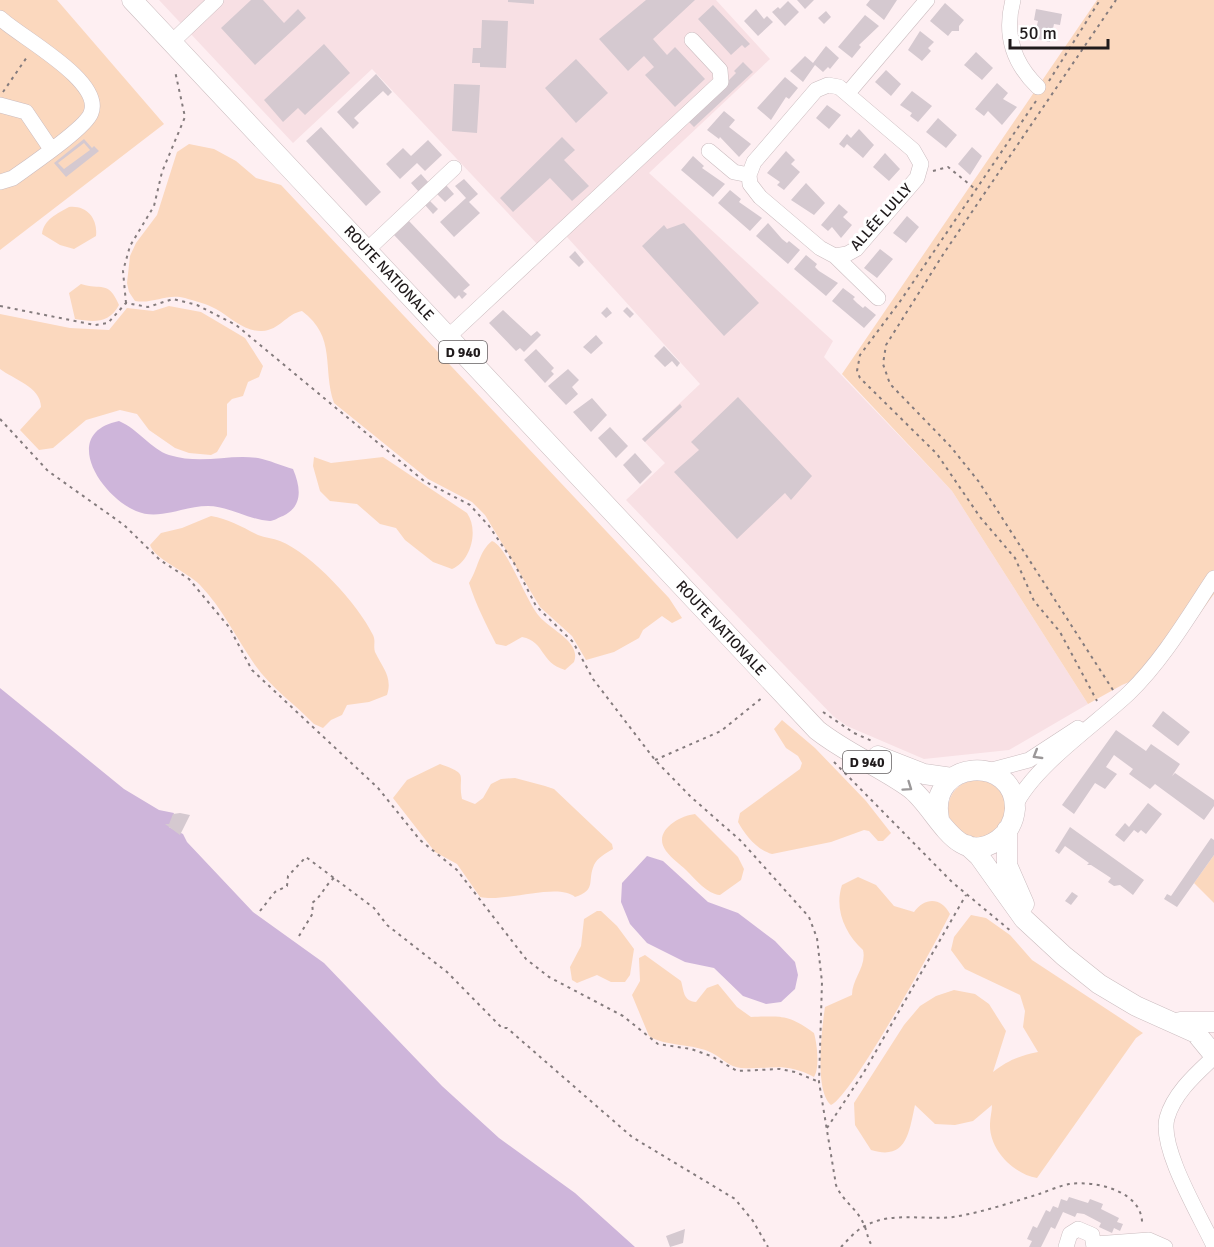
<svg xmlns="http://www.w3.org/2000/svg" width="1214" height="1247" font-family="Signika,sans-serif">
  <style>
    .built { fill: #f8e0e4 }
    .green { fill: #fbd8be }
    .water { fill: #ceb5da }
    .building { fill: #d5c9d0; fill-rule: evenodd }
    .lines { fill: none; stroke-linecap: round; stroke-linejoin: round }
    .minor-casing { stroke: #cbbcbf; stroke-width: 16 }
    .major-casing { stroke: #cbbcbf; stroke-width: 21 }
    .path { stroke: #847b7d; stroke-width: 2; stroke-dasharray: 3 4.5; stroke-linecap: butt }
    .minor { stroke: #fff; stroke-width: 15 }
    .major { stroke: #fff; stroke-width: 20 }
    .oneway { stroke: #9b9899 }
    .labels { text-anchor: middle; stroke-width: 6; stroke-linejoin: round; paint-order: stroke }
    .shield { fill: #fff; stroke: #635f60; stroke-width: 1.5 }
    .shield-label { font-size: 14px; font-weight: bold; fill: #201b1c }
    .street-label { font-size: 15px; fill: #201b1c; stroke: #fff }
  </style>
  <rect width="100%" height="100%" fill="#feeff2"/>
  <path class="built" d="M159 0H716L770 59 649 173 833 341 824 357 952 491 1088 704 1009 750 924 759 847 726 833 716 626 500 665 463 642 439 700 384 558 227 538 245 372 69 293 143Z"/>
  <path class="green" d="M0 0H57L164 124 0 250Z
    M1097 0H1214V594L1160 669 1122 685 1088 704 952 491 842 374Z
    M189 144 214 149 236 161 256 178 281 185 669 598 682 618 672 623 662 616 643 630 639 638 614 652 586 660 572 636 540 607 485 515 472 502 428 479 334 403C322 368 337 337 302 311 286 314 280 330 262 331 245 332 230 317 216 309 207 304 195 301 185 298 167 293 154 304 135 301L129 292 127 283 130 256 136 243 157 215 177 152Z
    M69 207C87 205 98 219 96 236L74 249 60 245 42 234C44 219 57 214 69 207Z
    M81 284C101 291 108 279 119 305 109 324 93 322 75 319L69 293Z
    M169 306 201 312 245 338 263 366 259 377 248 382 243 396 232 399 227 404V435L217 452 211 455 189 453 175 448 149 430 137 414 120 410 86 420 53 448 39 450 20 430 41 407C41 387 13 379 0 369V314L70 328 109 330 127 308 153 311Z
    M314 457 331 463 383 457 467 513C479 530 471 561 452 569L433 562 405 540 396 528 380 524 357 504 330 501 320 491 313 466Z
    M211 516C229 519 242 527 258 535 265 538 273 538 280 541 312 554 358 604 373 635 376 641 373 646 375 652 382 667 393 677 387 695L369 702 347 705 342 715 331 720 323 728 314 724C296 705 270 687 255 665 236 638 223 609 200 585 188 572 155 560 150 545L161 533 182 528Z
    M492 541C507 546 526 601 539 616 549 629 582 642 574 662L565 670C539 662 546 642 522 637L506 646 496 644C486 624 476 605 469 583 478 569 479 551 492 541Z
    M782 720 815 748 866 801 891 833 883 841H878L869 831 864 830 831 842 772 854C757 850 745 835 738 822L740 813 800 769 802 763 798 756 786 748 774 729Z
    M440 764C471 775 457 774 462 799L475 804 483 798 491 784 501 779 515 778 545 786 554 789 612 844 613 849C606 853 597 858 594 865 587 881 597 890 575 897 558 882 505 903 480 897L457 864 435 852 393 798 407 780Z
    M948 809a29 29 0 1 1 58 0a29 29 0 1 1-58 0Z
    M695 814 738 857 744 869 741 880 720 895C707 894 695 879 686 870 680 864 672 859 666 851 652 832 678 816 695 814Z
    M1214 855V903L1194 883Z
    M858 877 876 885 894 906 914 912C925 897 941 897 950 914 935 944 852 1096 831 1105 814 1091 822 1028 825 1007L852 995C852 979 867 966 863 950 845 934 834 909 842 885Z
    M597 911H601L617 926 634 949 630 975 625 982H611L597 975 577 983 572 980 570 967 581 946 584 919Z
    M971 915 986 918 1010 935 1032 960 1143 1033 1136 1038 1037 1178C1014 1174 989 1150 990 1124 990 1118 992 1111 992 1105L973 1121 955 1125 935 1124 915 1105C909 1132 907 1161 871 1150L855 1125 854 1103 904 1025 920 1006 936 996 954 990 975 994 989 1004 1006 1031 993 1072C1008 1060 1019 1056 1038 1052L1023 1027 1025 1011 1020 995 965 969 951 950 954 937Z
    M645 955 681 981C684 991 683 1001 696 1002L707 988 718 984 737 1007 751 1017C782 1016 788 1014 814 1033 817 1044 820 1067 814 1077 784 1061 771 1070 741 1068 729 1067 722 1058 712 1053 693 1043 666 1047 649 1036L632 995 640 981 639 958Z"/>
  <path class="water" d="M119 421C138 429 151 449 169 455 202 465 227 454 258 458 269 460 282 466 293 469 301 488 303 506 283 516 279 517 274 521 270 521 249 520 229 506 208 506 183 506 159 521 136 511 100 496 60 433 119 421Z
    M0 688 124 789 159 810 174 813 169 827 183 834 187 842 253 912 324 963 442 1086 499 1138 575 1193 635 1247H0Z
    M647 856 663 861 708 902 738 913 775 941 795 962 798 975 795 989 781 1002 766 1004 743 996 714 968 685 962 647 943 630 924 621 902 622 883Z"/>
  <path class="building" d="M251 0H263L284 23 298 9 306 18 255 65 221 28Z
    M508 0H534V4L508 2Z
    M646 0H695L653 39 667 55 675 47 705 79 675 107 645 75 654 67 644 56 628 71 599 39Z
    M797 0H814L805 9Z
    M870 0H897L884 20 866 5Z
    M788 1 799 12 785 26 772 12 778 7 780 9Z
    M945 3 964 20 959 26V31H952L948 36 930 21Z
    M713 5 750 44 745 48 742 45 731 55 698 19Z
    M756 9 764 19 767 16 773 22 758 36 744 21Z
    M1036 9 1062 14 1060 25 1054 24 1050 42 1034 38 1038 21 1034 20Z
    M826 11 831 17 824 24 818 18Z
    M865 15 879 26 859 45 861 47 852 58 838 47Z
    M482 20 508 21 506 68 480 67V63H472L473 48H481Z
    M920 31 934 42 928 48 931 51 922 61 908 50Z
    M324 44 350 73 305 115 298 108 283 122 264 100Z
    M826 46 839 58 830 69 828 67 823 72 815 65 803 82 790 71 805 56 813 63Z
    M976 52 993 68 982 80 964 65Z
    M576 59 608 93 576 123 545 88Z
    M743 62 753 72 694 127 688 121 736 73 734 71Z
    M886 70 901 84 891 96 875 82Z
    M376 74 392 92 388 96 383 91 370 103 354 118 359 123 353 129 337 112Z
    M785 77 798 88 789 99 786 97 771 120 757 108Z
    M997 83 1008 93 1003 99 1017 107 1002 125 988 111 984 116 975 109Z
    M454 84 480 85 477 133 452 131Z
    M912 91 932 106 918 122 910 116 912 113 900 105Z
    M827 105 841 115 829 129 816 118Z
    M724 111 735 120 729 127 751 144 739 157 720 137 719 139 707 130Z
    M938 118 957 135 946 148 926 132Z
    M321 127 381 192 366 206 306 141Z
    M859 129 874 145 863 158 847 144 844 148 839 144 847 134 851 138Z
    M562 137 575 150 564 160 589 186 572 201 550 178 513 212 500 198Z
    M84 139 92 148 94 146 99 151 66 177 54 163ZM84 143 90 150 64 169 58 163Z
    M428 140 442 155 425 171 417 163 400 179 386 164 403 148 411 156Z
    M972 147 982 156 970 175 958 164Z
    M786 151 795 160 791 164 800 172 784 190 777 185 780 182 767 173Z
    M885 153 900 169 889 181 873 167Z
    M693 156 704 166 702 168 725 184 713 197 681 170Z
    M421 174 429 183 419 192 411 183Z
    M464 179 478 194 469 202 480 213 454 237 440 222 466 198 455 186Z
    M806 183 825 203 814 215 791 200Z
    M446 185 454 194 445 202 437 194Z
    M730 190 741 199 739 202 762 218 750 231 718 203Z
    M430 201 438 209 433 214 425 205Z
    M839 204 848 212 843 217 852 225 841 238 832 227 828 231 821 225Z
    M907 216 919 227 906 243 893 233Z
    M409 221 470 285 463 291 467 294 462 299 459 295 455 299 394 235Z
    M684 223 759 303 724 336 642 246 664 225 667 229Z
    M768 223 782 239 787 243 789 241 800 250 788 264 756 236Z
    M880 249 893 259 877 278 864 268Z
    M575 251 584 262 579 267 569 257Z
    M806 255 817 264 815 267 819 271 838 283 826 296 794 269Z
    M843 288 855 297 853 299 857 303 863 308 865 306 876 315 864 328 832 301Z
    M607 307 612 313 606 318 601 313Z
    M627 307 634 314 630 318 623 311Z
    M503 310 531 336 537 331 541 335 524 352 520 348 516 351 489 323Z
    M596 335 603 343 591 354 583 347Z
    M664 346 680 363 677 367 672 361 665 367 654 356Z
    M536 349 554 368 551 371 554 374 545 383 524 360Z
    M568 369 579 380 572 387 578 394 566 405 548 386Z
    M738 397 812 476 791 500 785 493 737 539 674 472 699 450 691 442Z
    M592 398 607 415 591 432 573 412Z
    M680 404 682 407 645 442 642 439Z
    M610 427 628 446 616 458 598 438Z
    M635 453 652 472 640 484 623 465Z
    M1163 711 1190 732 1178 746 1152 726Z
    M1116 730 1146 751 1151 744 1180 764 1172 776 1175 773 1214 800V806L1204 820 1155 784 1150 789 1129 774 1133 769 1114 755 1106 767 1117 774 1105 789 1095 783 1074 814 1062 805Z
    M1148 803 1162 814 1146 834 1141 830 1138 833 1134 830 1124 842 1115 835 1125 823 1129 827Z
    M180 813 190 815 180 835 165 824H169L173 814Z
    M1070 827 1144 880 1133 895 1120 885 1114 886 1108 882 1111 878 1091 865H1087L1089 863 1065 846 1059 854 1055 851Z
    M1211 838 1214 840V855L1177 907 1164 899 1167 894 1171 896Z
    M1072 892 1078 896 1071 905 1065 901Z
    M1069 1197 1088 1203 1090 1199 1103 1204 1101 1209 1119 1218 1117 1222 1123 1224 1120 1231 1114 1228 1112 1233 1099 1227 1101 1223 1084 1214 1077 1213 1075 1217 1063 1212 1055 1229 1051 1227 1041 1247H1029L1032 1241 1027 1239 1033 1226 1037 1228 1046 1210 1050 1212 1053 1206 1058 1208 1061 1199 1067 1201Z
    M685 1229 683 1243 670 1247 666 1236Z"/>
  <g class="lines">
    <g class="minor-casing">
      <path id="minor" d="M1013 0C1004 34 1013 63 1038 87
        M0 18C20 37 104 81 91 113 86 128 28 167 13 178L0 182
        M172 42 216 0
        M848 93 927 0
        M0 105 26 112 51 149
        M709 151 734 172 749 175 750 184 760 197 820 248 835 256 878 298
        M749 175 754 162 816 90 828 85 839 87 913 150 921 164 917 178 856 249 847 254 835 256
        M367 250 454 168
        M448 337 721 82 720 70 692 40
        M988 771 1029 760 1078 728
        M1015 806C1034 766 1095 725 1129 693 1163 660 1188 617 1214 578
        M1214 1057C1196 1074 1174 1093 1167 1118 1159 1148 1200 1216 1214 1246
        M1095 1244 1149 1240 1165 1247
        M1066 1247 1070 1234 1078 1229 1092 1235 1094 1247"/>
    </g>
    <g class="major-casing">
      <path id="major" d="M132 0 817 730C846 753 881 767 910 788 937 808 956 869 998 840 1008 833 1014 821 1015 809 1016 754 927 758 939 819
        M878 756 924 774 952 778
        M1007 830V865L1024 904
        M967 845 979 856 1024 919 1064 956 1099 984 1136 1006 1196 1033 1214 1055
        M1180 1022H1214"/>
    </g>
    <path class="path" d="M1049 81 1100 0
      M3 92 27 57
      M1036 101 901 300 860 355 857 371 860 378 937 454 980 517 1015 558 1034 601 1060 632 1097 701
      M933 171 948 167 974 188
      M126 303 123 271 130 246 154 206 162 172 185 117 175 71
      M0 306 95 325 108 323 126 303 148 307 173 299 197 305 236 325 424 481 470 505 489 526 514 563 536 606 573 642 593 679 655 760 691 797 741 841 809 917 817 938 822 982 819 1082 836 1185C842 1201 858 1209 864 1225 868 1233 867 1239 873 1247
      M0 419 48 471 124 525 160 560 189 579 229 627 252 670 378 788 420 840 457 870 526 959 549 977 623 1016 658 1044 691 1049 711 1056 737 1071 780 1069 795 1072 819 1082
      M1113 690 979 482 951 447 890 384 883 364 886 345 944 253 1116 0
      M823 712 854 733 872 741
      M655 760 721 731 763 697
      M834 762 952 882 1012 932
      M260 911 275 892 287 886 288 876 306 857 374 908 387 925 447 972 502 1028H507L632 1137 735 1199 753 1221 768 1247
      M299 936 313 913 312 903C322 896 325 885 335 877
      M827 1128 864 1072 966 895
      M841 1247C848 1240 856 1230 865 1226 893 1210 929 1222 959 1216 986 1211 1013 1202 1039 1194 1048 1191 1059 1186 1069 1184 1097 1180 1144 1192 1142 1225"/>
    <use href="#minor" class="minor"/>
    <use href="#major" class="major"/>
  </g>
  <defs><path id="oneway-chevron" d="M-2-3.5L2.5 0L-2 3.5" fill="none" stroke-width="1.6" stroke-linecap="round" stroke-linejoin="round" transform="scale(1.5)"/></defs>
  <g class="oneway">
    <use href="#oneway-chevron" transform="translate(1037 755) rotate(149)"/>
    <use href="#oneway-chevron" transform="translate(908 787) rotate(35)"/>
  </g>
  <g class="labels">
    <g class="shield">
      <rect x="439" y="341" width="48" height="22" rx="4.5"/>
      <rect x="843" y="751" width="48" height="22" rx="4.5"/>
    </g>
    <g class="shield-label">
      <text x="463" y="357">D 940</text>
      <text x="867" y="767">D 940</text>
    </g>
    <g class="street-label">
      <text transform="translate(881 217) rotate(-48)" y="5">ALLÉE LULLY</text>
      <text transform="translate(389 273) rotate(47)" y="5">ROUTE NATIONALE</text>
      <text transform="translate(721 628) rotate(47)" y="5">ROUTE NATIONALE</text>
    </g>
  </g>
  <path d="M1010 39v9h98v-9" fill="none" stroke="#201b1c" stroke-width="3"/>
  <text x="1019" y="39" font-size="18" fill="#201b1c" stroke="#ffffff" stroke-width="4.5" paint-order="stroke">50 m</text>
</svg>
